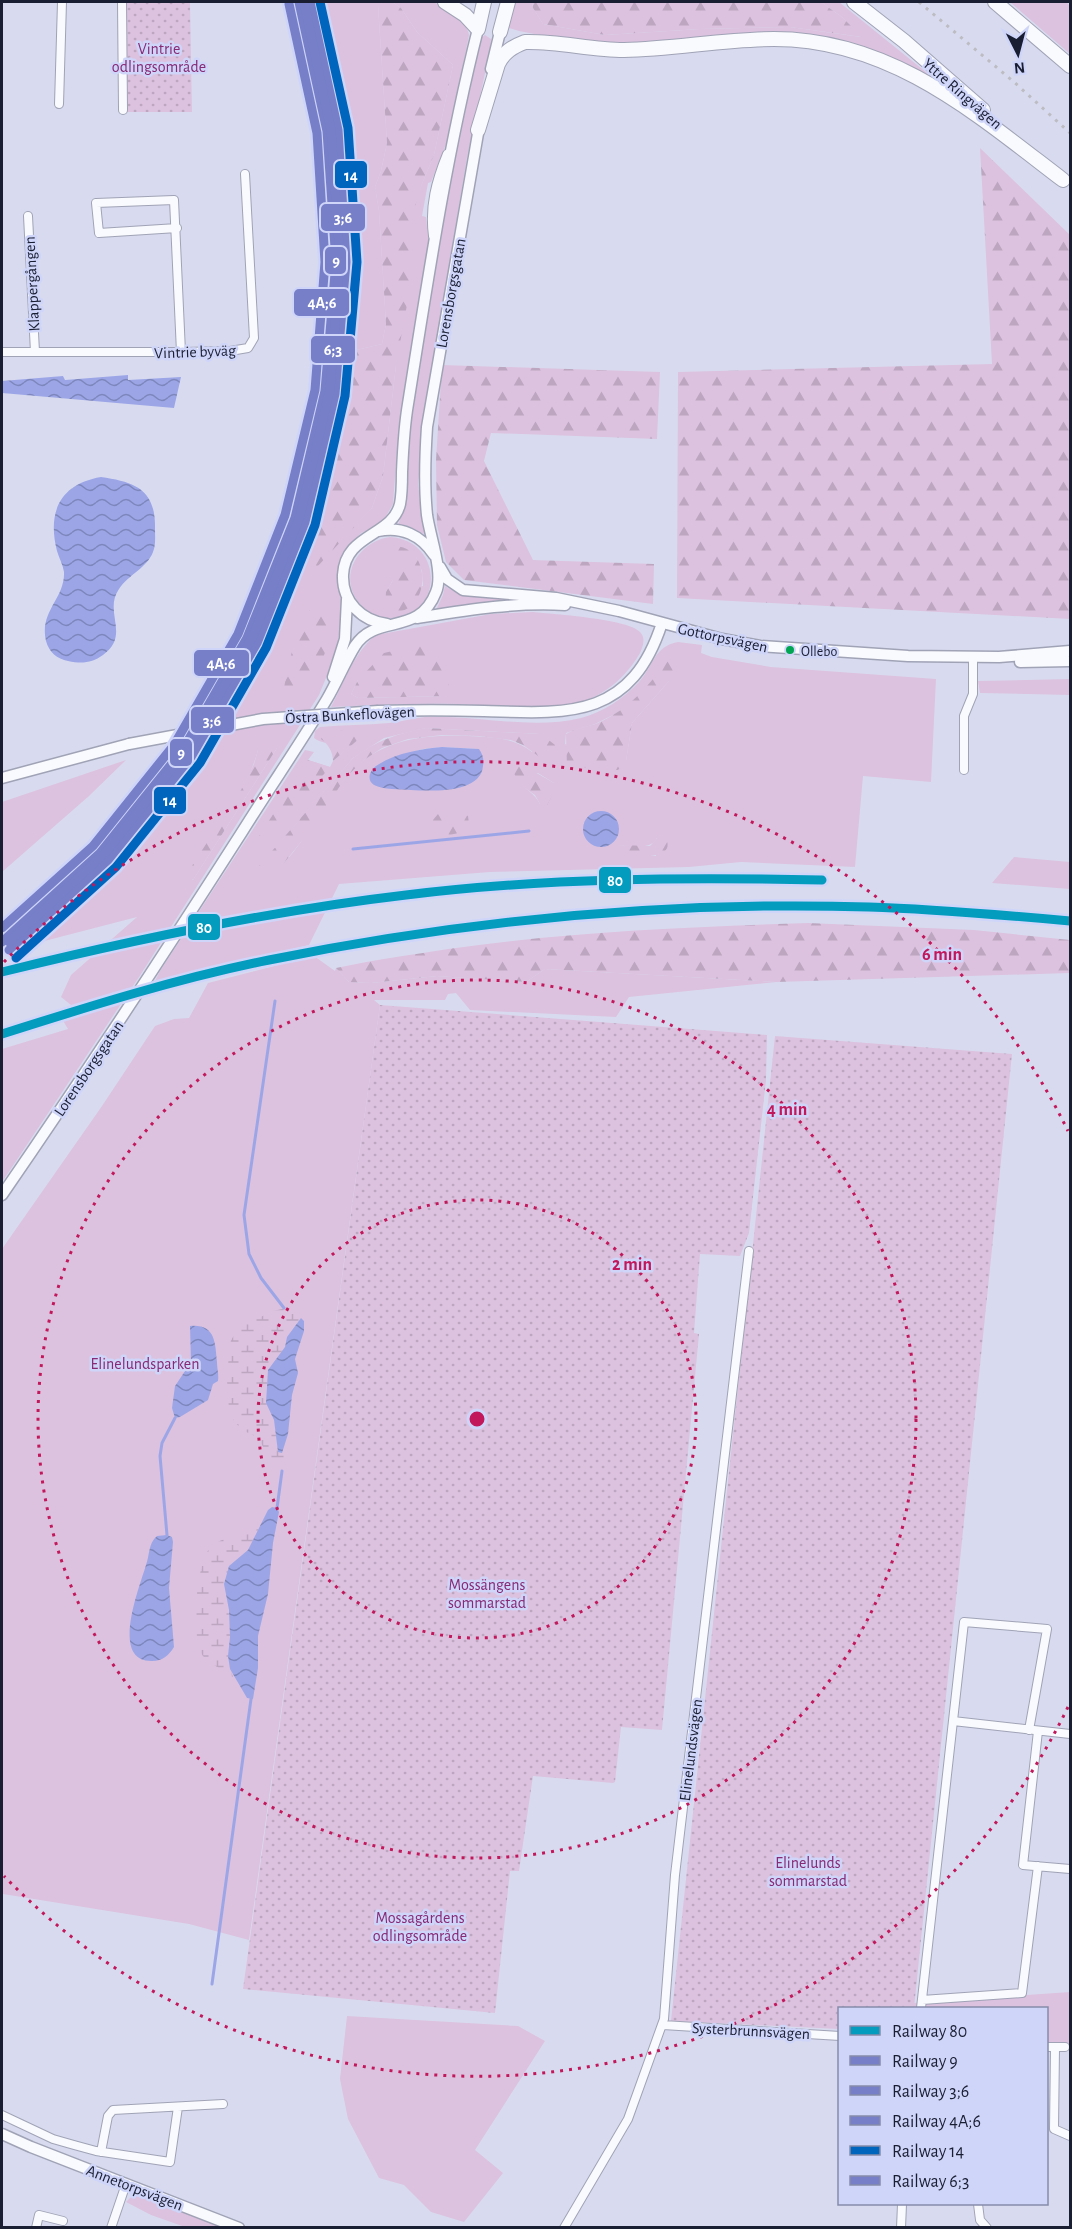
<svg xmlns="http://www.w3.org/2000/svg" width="1072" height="2229" font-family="'Alegreya Sans',sans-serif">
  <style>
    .green { fill: #dcc2df; fill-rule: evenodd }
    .forest { fill: url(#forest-firs) }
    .wetland { fill: url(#wetland-marsh) }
    .garden { fill: url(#garden-dots) }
    .water { fill: url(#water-waves) }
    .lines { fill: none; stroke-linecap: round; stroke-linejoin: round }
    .stream { stroke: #9ca6e7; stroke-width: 3 }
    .street-casing { stroke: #a0a3b6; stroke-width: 10 }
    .secondary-casing { stroke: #a0a3b6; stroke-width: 13 }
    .highway-casing { stroke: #a0a3b6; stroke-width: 16 }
    .street { stroke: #f9fafd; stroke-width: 8 }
    .secondary { stroke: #f9fafd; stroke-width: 10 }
    .highway { stroke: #f9fafd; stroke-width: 14 }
    .rail { stroke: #bcbcc2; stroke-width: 3; stroke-dasharray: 3 6; stroke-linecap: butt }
    .secondary-bridge-casing { stroke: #a0a3b6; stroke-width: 13; stroke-linecap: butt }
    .secondary-bridge { stroke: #f9fafd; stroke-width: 10 }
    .rail-1-casing { stroke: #ced5f9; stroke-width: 14 }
    .rail-2-casing { stroke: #ced5f9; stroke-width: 14 }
    .rail-3-casing { stroke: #ced5f9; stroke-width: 14 }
    .rail-4-casing { stroke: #ced5f9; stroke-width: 14 }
    .rail-5-casing { stroke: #ced5f9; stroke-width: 14 }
    .rail-6-casing { stroke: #ced5f9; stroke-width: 14 }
    .rail-1 { stroke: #039bbe; stroke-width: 9 }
    .rail-2 { stroke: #767fc8; stroke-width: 9 }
    .rail-3 { stroke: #767fc8; stroke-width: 9 }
    .rail-4 { stroke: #767fc8; stroke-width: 9 }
    .rail-5 { stroke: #0065bd; stroke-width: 9 }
    .rail-6 { stroke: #767fc8; stroke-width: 9 }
    .ring { fill: none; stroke: #c2185b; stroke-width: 3; stroke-dasharray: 3 6 }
    .bus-dot { fill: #00a651; stroke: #ced5f9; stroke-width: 2 }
    .labels { text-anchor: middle; stroke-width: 5; stroke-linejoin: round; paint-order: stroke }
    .bus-label { font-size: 14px; fill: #1a1e33; stroke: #ced5f9; text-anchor: start }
    .park-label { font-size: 16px; fill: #872975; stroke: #ced5f9 }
    .street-label { font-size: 16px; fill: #1a1e33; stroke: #ced5f9 }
    .centre { fill: #c2185b; stroke: #ced5f9; stroke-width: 3 }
    .ring-label { font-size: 18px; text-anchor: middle; font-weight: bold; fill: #c2185b; stroke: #ced5f9; stroke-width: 5; stroke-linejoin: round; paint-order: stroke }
    .line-badge { stroke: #ced5f9; stroke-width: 2 }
    .badge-label { font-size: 16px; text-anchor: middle; font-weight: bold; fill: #fff }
  </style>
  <defs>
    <pattern id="forest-firs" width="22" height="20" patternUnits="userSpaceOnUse" patternTransform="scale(1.5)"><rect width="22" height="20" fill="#dcc2df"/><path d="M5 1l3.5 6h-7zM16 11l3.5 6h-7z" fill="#bca6c0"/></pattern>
    <pattern id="wetland-marsh" width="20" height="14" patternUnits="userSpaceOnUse" patternTransform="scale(1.5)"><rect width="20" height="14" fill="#dcc2df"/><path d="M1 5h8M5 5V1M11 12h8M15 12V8" fill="none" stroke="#bca6c0"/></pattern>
    <pattern id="garden-dots" width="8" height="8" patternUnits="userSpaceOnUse" patternTransform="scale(1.5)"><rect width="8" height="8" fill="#dcc2df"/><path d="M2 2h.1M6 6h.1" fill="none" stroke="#bca6c0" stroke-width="1.8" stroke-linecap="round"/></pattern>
    <pattern id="water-waves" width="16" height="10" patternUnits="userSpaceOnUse" patternTransform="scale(1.5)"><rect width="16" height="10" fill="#9ca6e7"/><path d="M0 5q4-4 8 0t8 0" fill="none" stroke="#7e87bc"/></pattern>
  </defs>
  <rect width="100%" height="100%" fill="#d8dbef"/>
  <path class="green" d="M309 2H384L378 6 387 143 381 171 375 187 379 211 386 324 382 344 352 351 340 385 332 449 322 498 352 527 372 508 383 476 396 365 404 227 434 155 453 65 417 32 401 8 392 2C404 2 419 0 431 2 445 4 467 21 469 35L448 139 431 182 428 183 422 216 426 217 429 245 397 449 393 504 382 523 361 533 343 553 338 569 342 608 337 651 319 695 139 977 2 1182V1049L68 1029 62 1019 71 1005 61 997 71 975 137 917 29 945C118 865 199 773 253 665 353 467 374 212 309 2ZM277 748 193 880H192L189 872C212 835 247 792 258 750Z
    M514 2H532L533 8 543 24 605 35 700 29 790 27 861 37 842 17 821 2H839L942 85 858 46 581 43 519 31 509 28 508 19Z
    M1010 2H1066L1070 6V54Z
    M485 35 491 39 490 50 467 157 427 400 418 484 424 534 406 525H398L406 504 410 427 449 187 481 38Z
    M390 537C446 541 443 619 390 618 379 618 368 613 361 605 336 578 358 541 390 537ZM416 557 422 571 423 586 386 592 393 580Z
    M445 586C468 601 489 597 516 599L492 601 436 610 443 595Z
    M533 612C553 614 629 619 640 632 646 638 643 646 640 653 622 684 595 702 560 707 527 712 492 705 459 704 417 703 374 705 331 707 344 683 354 652 376 635L491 614ZM358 680 445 696 358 698 351 694Z
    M678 642 702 645 701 653 712 657 771 667 936 679 931 782 863 776 855 867 741 862 689 867 490 872 339 884 309 945 155 981 160 971 305 750 314 752 308 760 330 767 333 761 359 738C345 740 326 748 314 738L315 731 320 727C343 725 366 725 389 723 401 722 413 718 425 717 475 715 532 730 581 718 603 712 623 699 639 682 653 667 654 646 678 642ZM669 681 632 723 626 761 565 744 566 733 595 724 613 715 630 705 645 690ZM426 728 541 734 532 752C514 737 490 737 467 736 422 734 377 740 346 777 323 804 308 837 284 863L260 866 353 758 384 738ZM442 747 478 749 386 760 423 749ZM538 773 554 783 540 804C533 790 520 788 517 777ZM657 838 656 856H616V845C629 845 651 851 657 838Z
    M1070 679V695L980 693 978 681Z
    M126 760 89 796 2 872V802Z
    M1014 857 1070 862V889L992 883Z
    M314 956 335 971 336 968 349 982 371 983 437 976 526 982 545 969 776 982 629 997 616 1017 470 1010 456 993 448 994 445 1000H374L380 1005 249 1940 189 1924 3 1894 2 1899V1249L102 1106 155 1026 174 1019 189 1018 208 983Z
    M1070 1992V2044H1047L1046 2008H914V2003Z
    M347 2016 518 2026 545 2041 475 2150 503 2173 464 2222 431 2212 404 2185 379 2178 348 2119 340 2079Z
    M138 2195 222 2227H185L151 2215 126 2202 131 2197Z"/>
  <path class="forest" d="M384 2H392L401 8 417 32 453 65 434 155 422 184 410 222 404 227 417 250 396 365 383 476 372 508 317 567 309 570 304 565 322 498 332 449 344 363 352 351 382 344 386 324 379 211 375 187 381 171 387 143 378 5Z
    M532 2H821L842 17 862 37 790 27 700 29 605 35 543 24 533 8Z
    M980 148 1070 235V619L677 598 678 372 992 364Z
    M442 365 660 372 657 439 491 433 484 461 533 560 654 564 653 604 464 580 446 562 437 525 436 460Z
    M393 546C438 546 428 626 385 609L386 592 393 580Z
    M327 596C341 624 322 658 313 685L299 693 287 694 284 688C291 652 296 628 318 598Z
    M427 643 441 646C446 662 453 680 445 696L358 698 351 694 358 680 384 653Z
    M671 657 681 658 669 681 632 723 626 761 618 770 567 766 566 734C576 728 587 727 598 723 633 707 648 685 671 657Z
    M426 728 541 734 555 745V753L550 757 541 758 523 745 511 740 479 736 442 735 408 739 382 748 364 760 346 777 309 832 284 863 272 867 259 866 353 758C376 741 398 733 426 728Z
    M352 730 360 738 333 761C333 752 328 744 321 739L326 732Z
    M274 741 280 743 277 748 193 880 189 878 188 872 241 790 254 764 258 750 265 743Z
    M308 760 330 767 251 859 247 855Z
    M519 763 554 783V792L547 805 540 804 535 795 519 784 513 771 514 766Z
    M447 812 462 813 468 816 469 824C460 836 446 838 434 828L433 820 438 814Z
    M660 835 665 837C679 861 633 856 620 857L616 856 612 852 613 847 616 845 650 846Z
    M808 923 974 930 1070 940V973L776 982 545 969 526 982 437 976 371 983 349 982 336 968C373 960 410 955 448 949 567 932 687 927 808 923Z"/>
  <path class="wetland" d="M295 1306 299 1310 301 1318 287 1337 285 1347 268 1370 266 1403 274 1420 278 1452 282 1453 286 1447 287 1455 282 1471 278 1469 260 1442 253 1435 242 1430 234 1421 229 1410 227 1380 229 1353 231 1340 237 1331 244 1325 273 1311Z
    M268 1510 248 1550 237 1558 224 1584C228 1601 230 1618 230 1636 230 1651 227 1662 233 1677 228 1674 207 1661 203 1656 190 1640 196 1563 210 1548 217 1540 229 1538 238 1533 249 1527 259 1518 268 1510Z"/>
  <path class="garden" d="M127 2H190L192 112H126Z
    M380 1005 767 1035 766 1080 749 1233 740 1256 700 1254 694 1333 699 1334 662 1730 621 1727 615 1782 613 1783 533 1776 519 1871H510L495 2013 243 1989Z
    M775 1036 1012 1054 914 2008H840L839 2029 671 2021Z"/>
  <path class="water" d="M128 375V380L181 377 174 408 2 393V381L63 376 65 380Z
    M101 477C136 482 156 490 155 529 155 536 156 545 153 552 147 568 128 575 119 589 103 612 131 635 103 655 92 663 82 664 68 661 57 659 49 652 46 641 39 611 65 599 64 572 63 565 59 558 57 551 47 512 60 484 101 477Z
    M442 747 479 749C483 755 484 759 483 766 481 794 430 791 411 790 400 789 383 790 374 785 366 780 370 770 376 766 395 753 421 749 442 747Z
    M583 829a18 18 0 1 1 36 0a18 18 0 1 1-36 0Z
    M301 1318 304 1321V1331L295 1359 298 1373 292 1395 288 1434 282 1453 278 1452 274 1420 266 1403 268 1370 285 1347 287 1337Z
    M190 1326C216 1324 215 1343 217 1362 217 1369 219 1374 218 1381L213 1384 208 1400 180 1417 175 1418 172 1408 175 1386 191 1362Z
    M272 1507 277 1508 279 1512 273 1543 268 1594 258 1636V1668L253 1699 247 1698 230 1669 228 1656 230 1637 229 1610 224 1584 229 1566 248 1550 268 1510Z
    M167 1535 172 1537 173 1542 169 1588 174 1647C169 1655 163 1661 152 1661 109 1662 140 1586 146 1565 150 1554 148 1544 157 1536Z"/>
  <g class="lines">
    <path class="stream" d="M353 849 529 831
      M275 1001 244 1215 249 1254 261 1278 284 1308
      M277 1508 282 1471
      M167 1535 160 1456 162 1443 175 1418
      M212 1984 251 1699"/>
    <g class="street-casing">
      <path id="street" d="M122 2 123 110
        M59 104 62 2
        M28 216 35 352
        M177 228 99 233 96 203 174 200 181 352
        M433 236C429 206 436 181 447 154
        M2 352H181L230 351 248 348 254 338 245 174
        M964 770V716L973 694V657
        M953 1721 1070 1734
        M1038 1731 1023 1865 1070 1869
        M922 2000 1022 1993 1038 1866
        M921 2008 964 1622 1047 1629 1029 1730
        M663 2025 840 2036
        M1046 2047H1065
        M1055 2048 1054 2129 1070 2136
        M2 2115 53 2139 74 2145 96 2151 170 2162 178 2107
        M101 2152 108 2116 113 2110 223 2104
        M978 2204 980 2220 987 2228
        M36 2228 39 2215 63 2221
        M111 2228 126 2184
        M564 2228 628 2119 664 2019 675 1875 749 1251
        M901 2228 902 2204"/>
    </g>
    <g class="secondary-casing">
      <path id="secondary" d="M491 69 500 32
        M378 531C401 526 421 535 434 555
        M440 567 447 579 463 590 556 598 619 611 722 639 760 646 908 656 999 657 1070 651
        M417 618C467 610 514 602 565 605
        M387 624C362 621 342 602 343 575 345 533 392 537 400 504 402 494 402 483 402 472 403 449 404 427 408 404 428 278 447 152 478 29
        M1020 662 1070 661
        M333 677 345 639 347 599
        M378 711C413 710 449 710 484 711 569 714 631 719 662 623
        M2 778 129 744
        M2 1195C84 1076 164 954 242 832 270 787 300 744 327 699 337 682 345 662 355 646 376 613 419 637 436 592 444 573 430 537 427 515 424 486 425 457 427 427L480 122
        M2 2134 31 2147 239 2228"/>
    </g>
    <g class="highway-casing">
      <path id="highway" d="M445 2 465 15 478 29
        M854 2 904 41 983 110
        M995 2 1070 66
        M478 29 484 2
        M500 32 508 2
        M478 130 498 64C504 52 512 47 525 42 558 41 591 50 624 50 675 49 724 39 774 39 891 39 975 113 1063 180"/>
    </g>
    <use href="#street" class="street"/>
    <use href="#secondary" class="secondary"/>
    <use href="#highway" class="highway"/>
    <path class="rail" d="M919 2 1014 82 1070 133"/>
    <g class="secondary-bridge-casing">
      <path id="secondary-bridge" d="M129 744 263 719 378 711"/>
    </g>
    <use href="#secondary-bridge" class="secondary-bridge"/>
    <g class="rail-1-casing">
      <path id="rail-1" d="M2 972C136 939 269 911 406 895 544 878 683 877 822 880
        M2 1034C90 1006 179 978 269 960 466 920 668 901 869 907 936 909 1003 915 1070 921"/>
    </g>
    <g class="rail-2-casing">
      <path id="rail-2" d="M2 942 100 853 182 751 247 638 295 518 325 391 336 262 327 131 299 2"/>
    </g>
    <g class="rail-3-casing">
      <path id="rail-3" d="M9 950 108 860 191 757 257 643 305 522 335 394 346 262 338 130 310 2"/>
    </g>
    <g class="rail-4-casing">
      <path id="rail-4" d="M2 928 93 846 174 745 238 634 285 515 315 390 325 262 317 133 289 4"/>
    </g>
    <g class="rail-5-casing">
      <path id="rail-5" d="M16 958 116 867 200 763 266 648 315 525 345 396 357 262 348 128 320 2"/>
    </g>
    <g class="rail-6-casing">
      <path id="rail-6" d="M9 942 107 851 188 748 253 636 300 516 330 389 340 260 331 130 304 2"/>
    </g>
    <use href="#rail-1" class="rail-1"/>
    <use href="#rail-2" class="rail-2"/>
    <use href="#rail-3" class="rail-3"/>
    <use href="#rail-4" class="rail-4"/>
    <use href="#rail-5" class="rail-5"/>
    <use href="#rail-6" class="rail-6"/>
  </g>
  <g class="ring">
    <circle cx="477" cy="1419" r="219"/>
    <circle cx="477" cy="1419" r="439"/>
    <path d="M1068 1707A658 658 0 0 1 4 1876M4 962A658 658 0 0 1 1068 1131"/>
  </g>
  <circle class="bus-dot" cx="790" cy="650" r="5"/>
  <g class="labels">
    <g class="bus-label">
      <text x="801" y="656">Ollebo</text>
    </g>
    <g class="park-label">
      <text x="159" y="54">Vintrie<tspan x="159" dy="18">odlingsområde</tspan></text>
      <text x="145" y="1369">Elinelundsparken</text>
      <text x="487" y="1590">Mossängens<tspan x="487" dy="18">sommarstad</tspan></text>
      <text x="808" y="1868">Elinelunds<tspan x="808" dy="18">sommarstad</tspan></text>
      <text x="420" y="1923">Mossagårdens<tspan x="420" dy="18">odlingsområde</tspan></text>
    </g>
    <g class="street-label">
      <text transform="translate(963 93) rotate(41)" y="6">Yttre Ringvägen</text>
      <text transform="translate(31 284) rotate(-93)" y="6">Klappergången</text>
      <text transform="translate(450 293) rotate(-80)" y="6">Lorensborgsgatan</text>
      <text transform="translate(195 351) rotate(-2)" y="6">Vintrie byväg</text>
      <text transform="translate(723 637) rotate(12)" y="6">Gottorpsvägen</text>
      <text transform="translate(350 714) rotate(-3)" y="6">Östra Bunkeflovägen</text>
      <text transform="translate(88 1068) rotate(-56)" y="6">Lorensborgsgatan</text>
      <text transform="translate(690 1750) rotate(-83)" y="6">Elinelundsvägen</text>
      <text transform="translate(751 2030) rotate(3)" y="6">Systerbrunnsvägen</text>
      <text transform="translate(135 2187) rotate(21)" y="6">Annetorpsvägen</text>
    </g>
  </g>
  <circle cx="477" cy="1419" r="9" class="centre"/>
  <g class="ring-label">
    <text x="942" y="960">6 min</text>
    <text x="787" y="1115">4 min</text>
    <text x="632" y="1270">2 min</text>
  </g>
  <g class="line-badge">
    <rect x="334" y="160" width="34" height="29" rx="6" fill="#0065bd"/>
    <rect x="320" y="203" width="46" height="29" rx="6" fill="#767fc8"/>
    <rect x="324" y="246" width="23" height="29" rx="6" fill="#767fc8"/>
    <rect x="293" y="288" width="57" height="29" rx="6" fill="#767fc8"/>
    <rect x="310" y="335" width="46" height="29" rx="6" fill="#767fc8"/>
    <rect x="193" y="649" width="57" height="28" rx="6" fill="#767fc8"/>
    <rect x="190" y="706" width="45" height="28" rx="6" fill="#767fc8"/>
    <rect x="169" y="738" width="24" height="29" rx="6" fill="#767fc8"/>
    <rect x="153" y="786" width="34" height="29" rx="6" fill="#0065bd"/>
    <rect x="598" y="866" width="34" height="28" rx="6" fill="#039bbe"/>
    <rect x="187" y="913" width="34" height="28" rx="6" fill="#039bbe"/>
  </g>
  <g class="badge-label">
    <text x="351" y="181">14</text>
    <text x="343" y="223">3;6</text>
    <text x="336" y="266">9</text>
    <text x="322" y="308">4A;6</text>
    <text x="333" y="355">6;3</text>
    <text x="221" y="669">4A;6</text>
    <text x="212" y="726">3;6</text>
    <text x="181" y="758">9</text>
    <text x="170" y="806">14</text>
    <text x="615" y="886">80</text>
    <text x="204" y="933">80</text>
  </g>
  <rect width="1072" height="2229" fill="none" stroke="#1a1e33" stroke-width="6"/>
  <rect x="838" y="2007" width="210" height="198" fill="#ced5f9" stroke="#868caa" stroke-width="1.5"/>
  <rect x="850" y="2026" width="30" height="9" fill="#039bbe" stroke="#868caa" stroke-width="1.5"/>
  <text x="892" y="2037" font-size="18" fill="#1a1e33">Railway 80</text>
  <rect x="850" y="2056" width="30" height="9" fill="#767fc8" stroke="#868caa" stroke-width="1.5"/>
  <text x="892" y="2067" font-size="18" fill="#1a1e33">Railway 9</text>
  <rect x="850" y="2086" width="30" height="9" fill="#767fc8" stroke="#868caa" stroke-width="1.5"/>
  <text x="892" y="2097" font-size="18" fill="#1a1e33">Railway 3;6</text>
  <rect x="850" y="2116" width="30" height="9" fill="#767fc8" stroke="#868caa" stroke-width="1.5"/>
  <text x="892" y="2127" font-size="18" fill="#1a1e33">Railway 4A;6</text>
  <rect x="850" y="2146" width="30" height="9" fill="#0065bd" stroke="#868caa" stroke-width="1.5"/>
  <text x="892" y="2157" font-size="18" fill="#1a1e33">Railway 14</text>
  <rect x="850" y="2176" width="30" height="9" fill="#767fc8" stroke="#868caa" stroke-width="1.5"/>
  <text x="892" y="2187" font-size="18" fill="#1a1e33">Railway 6;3</text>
  <g transform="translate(1018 54) rotate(174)" stroke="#ced5f9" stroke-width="4.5" paint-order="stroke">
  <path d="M0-4.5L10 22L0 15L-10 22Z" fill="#1a1e33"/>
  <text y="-9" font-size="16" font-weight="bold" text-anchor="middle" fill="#1a1e33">N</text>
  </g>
</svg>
